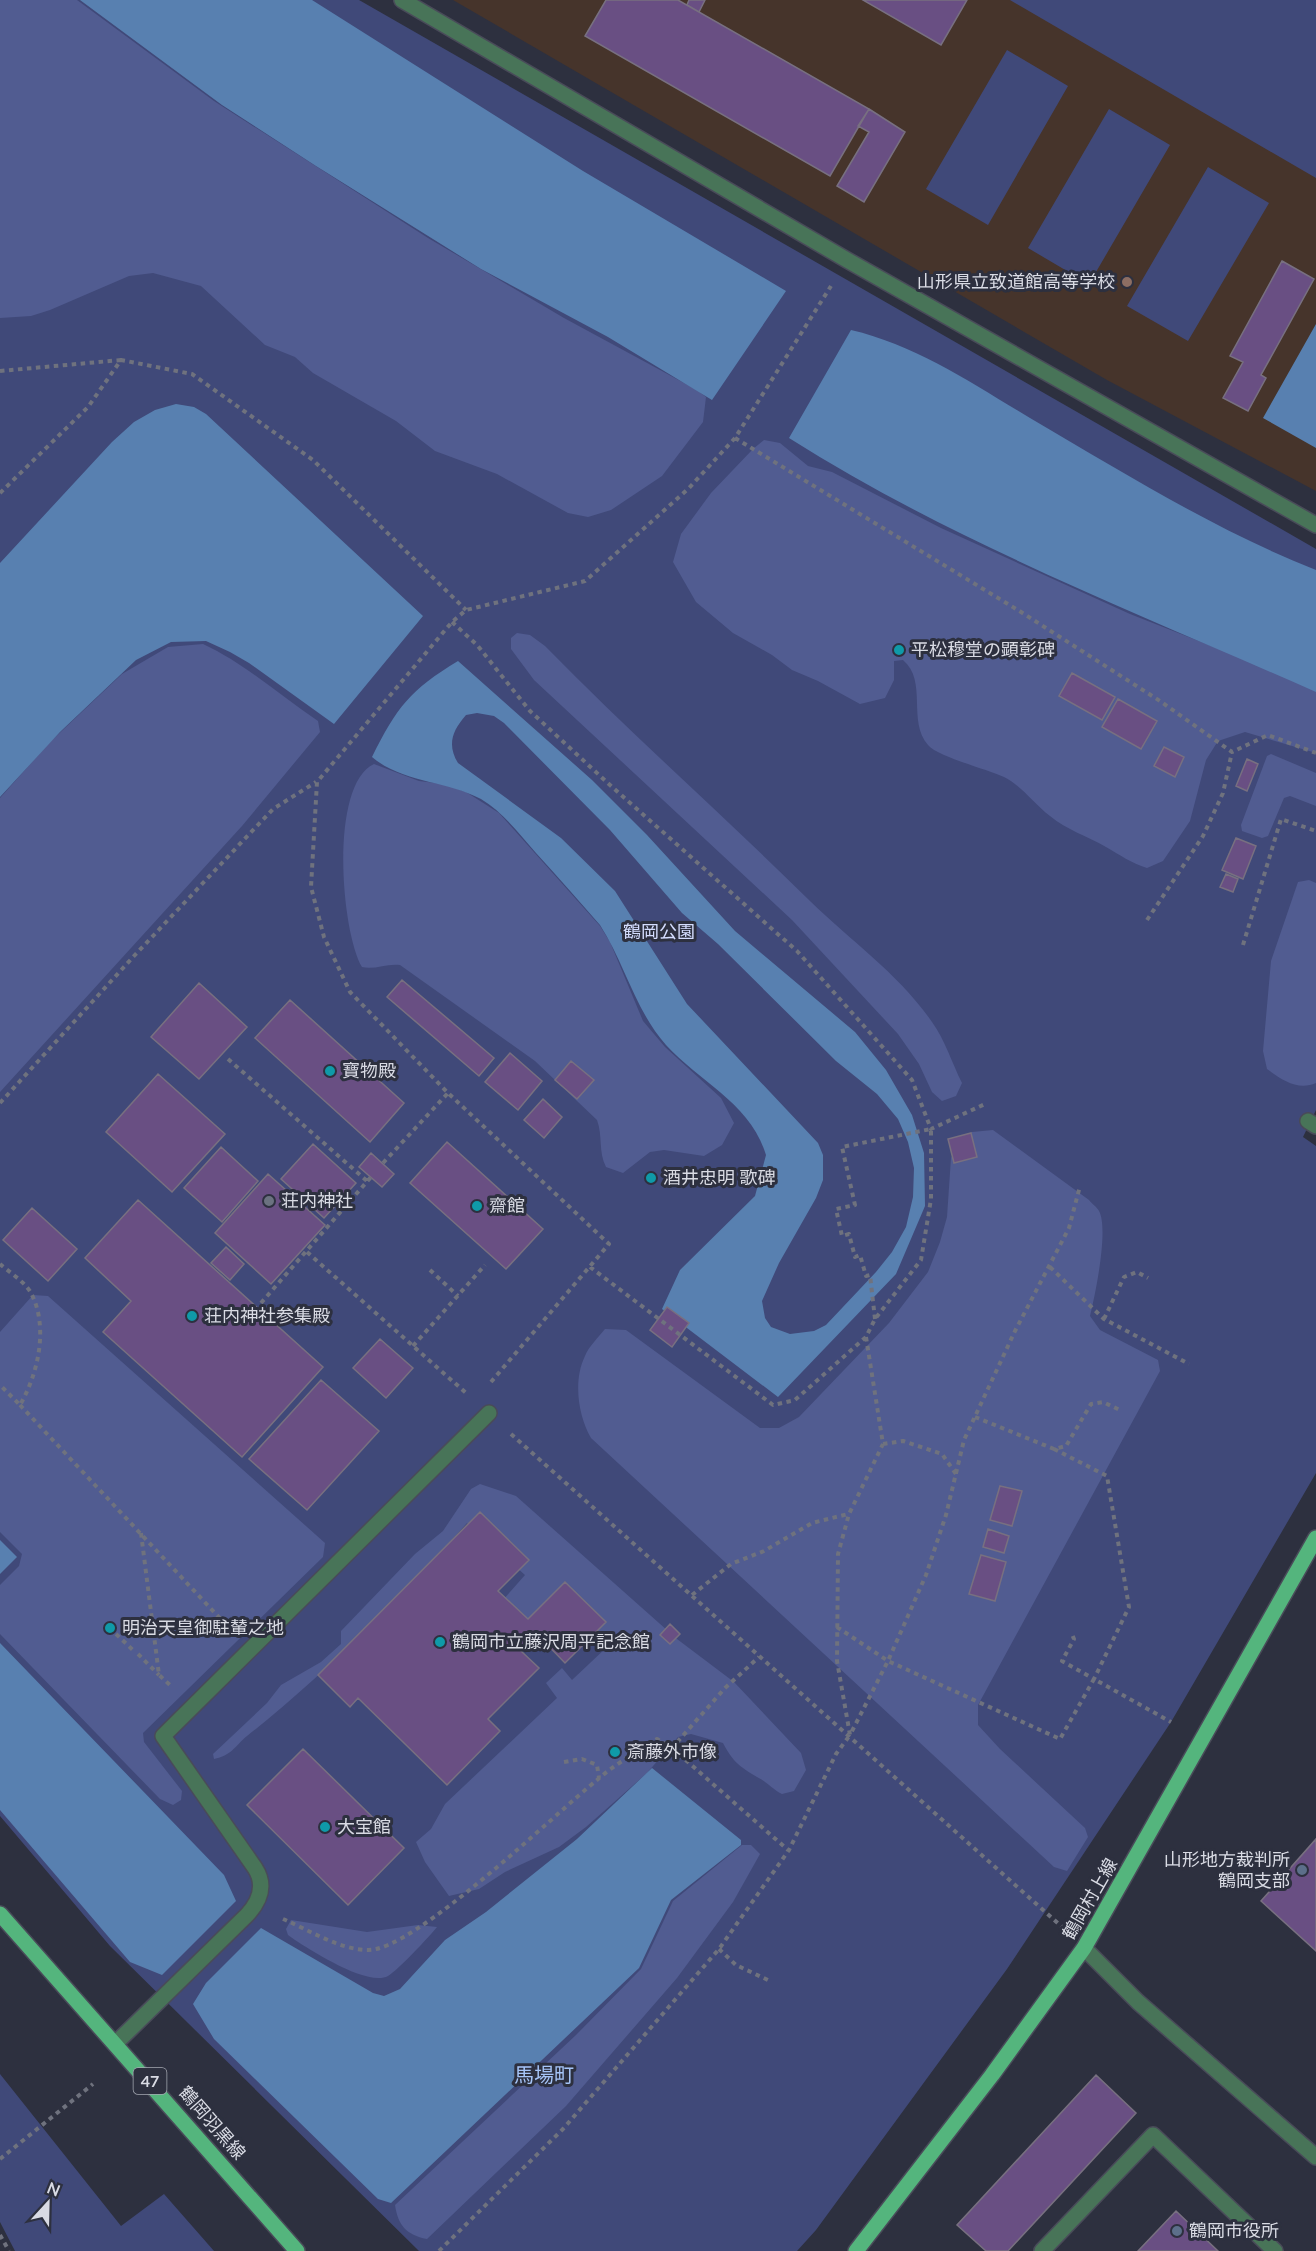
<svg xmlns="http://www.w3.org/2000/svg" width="1316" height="2251" font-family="Lato,'Noto Sans JP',sans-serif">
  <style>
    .education { fill: #46342b }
    .green { fill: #404979 }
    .forest { fill: #515c91 }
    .water { fill: #5880b0; fill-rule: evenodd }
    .building { fill: #694f83; stroke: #787080; stroke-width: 1.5 }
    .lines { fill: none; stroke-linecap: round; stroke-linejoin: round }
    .minor-casing { stroke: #494b59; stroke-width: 18 }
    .major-casing { stroke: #494b59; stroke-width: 18 }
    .path { stroke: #6f727e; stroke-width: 4; stroke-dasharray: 4.5 4.5; stroke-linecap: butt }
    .minor { stroke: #487458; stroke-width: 15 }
    .major { stroke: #54b57d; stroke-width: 15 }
    .education-dot { fill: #8d6e63; stroke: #2d303f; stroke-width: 2 }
    .culture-dot { fill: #0f9aa8; stroke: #2d303f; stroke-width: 2 }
    .worship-dot { fill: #6b7280; stroke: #2d303f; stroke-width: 2 }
    .service-dot { fill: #5c6f8a; stroke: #2d303f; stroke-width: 2 }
    .labels { text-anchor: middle; stroke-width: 6; stroke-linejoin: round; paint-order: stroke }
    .shield { fill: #2d303f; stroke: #a5a8b2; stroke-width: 1.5 }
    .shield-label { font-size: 16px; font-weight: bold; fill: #d9dbe4 }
    .poi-label { font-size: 18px; fill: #d9dbe4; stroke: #2d303f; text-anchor: start }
    .park-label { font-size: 18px; fill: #d4ddfe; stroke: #2d303f }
    .street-label { font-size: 18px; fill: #d9dbe4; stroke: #2d303f }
    .neighbourhood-label { font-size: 20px; fill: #a6c5f8; stroke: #2d303f }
  </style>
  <rect width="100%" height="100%" fill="#2d303f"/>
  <path class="education" d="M453 0H1316V491L1107 380Z"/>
  <path class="green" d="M0 0H359L1316 549V1110L1303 1137 1316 1146V1473L1171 1722 1007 1969 816 2230 797 2251H419L110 1946 0 1816Z
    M1010 0H1316V178Z
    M1007 50 1068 86 988 225 926 189Z
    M1109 109 1170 145 1089 284 1028 248Z
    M1208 167 1269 203 1188 341 1127 306Z
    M0 2074 121 2226 164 2194 214 2251H15L0 2222Z"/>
  <path class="forest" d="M0 0H77L214 101 428 238 564 318 697 390 706 397 703 422 662 476 611 510 588 517 568 513 497 474 435 451 396 421 313 373 295 357 265 345 201 286 153 273 129 276 50 310 31 316 0 318Z
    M764 440 780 443 808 466 832 472 941 528 1130 614 1247 660 1316 691V753L1245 732 1218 741 1206 760 1190 821 1163 861 1147 868C1131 863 1120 855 1106 847 1087 836 1067 830 1050 816 1034 804 1022 786 1004 777 987 769 938 757 928 745 907 721 928 681 903 660L894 661V680L885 698 860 704 818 681 792 670 772 655 733 633 696 602 673 562 681 534 711 493 753 449Z
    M517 633 530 635 545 646C631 734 723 815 810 901 851 941 899 974 932 1022 945 1040 952 1063 962 1083L956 1096 942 1101 932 1092 919 1064 898 1034 792 920 534 680 511 649V638Z
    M203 644C246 664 279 695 318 721L320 732 242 826 0 1092V798L49 743 122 674 168 647Z
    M1271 754 1316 773V806L1290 796 1284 798 1268 836 1262 838 1242 831 1241 825 1267 756Z
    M374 764 419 781 444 784 466 792 499 813 600 926 610 942 643 1021 665 1047 721 1098 734 1123 722 1145 704 1156 664 1150 650 1152 623 1173 606 1167C598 1152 603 1136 597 1120L535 1061 400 965C387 963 375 970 362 967 341 931 329 785 374 764Z
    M1309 880 1316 883V1083C1298 1091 1282 1080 1267 1069L1263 1051 1271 961 1298 882Z
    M993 1130 1089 1200C1092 1204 1097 1207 1099 1211 1109 1229 1095 1296 1090 1316L1100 1330 1158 1360 1160 1371 978 1705V1725L1000 1749 1085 1828 1088 1837 1067 1871 1054 1867 591 1438C578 1416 573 1380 585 1356 589 1346 598 1338 605 1329L626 1330 760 1428H779L799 1417 889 1323 928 1272 940 1242 947 1217 951 1158 961 1138 972 1132Z
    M33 1295 48 1296 325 1543 323 1557 143 1733 144 1742 182 1791 181 1800 173 1805 160 1799 0 1634V1585L19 1566 22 1554 0 1532V1332Z
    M480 1484 516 1496 677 1639 734 1682 801 1753 806 1770 794 1791 782 1794C772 1789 766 1781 757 1777 739 1766 733 1762 723 1743L691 1734 678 1737 647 1773 586 1827 559 1847 505 1872 479 1889 449 1896 425 1862 416 1842 431 1829 445 1804 557 1698 546 1683 562 1668 572 1680 607 1647 573 1616 546 1642 503 1600 525 1575 467 1523C398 1600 328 1672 247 1736 235 1746 231 1756 214 1759L213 1754 267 1703 281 1685 321 1662 341 1644V1631L415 1554 443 1531 471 1489Z
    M742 1845H751L760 1854 733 1902 677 1978 566 2106 427 2239C406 2235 398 2225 395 2205L576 2035 641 1969 673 1901Z
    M291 1920 367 1932 418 1925 437 1927C430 1936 397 1971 388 1976 368 1987 312 1951 295 1940L288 1935 286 1929Z"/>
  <path class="water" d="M80 0H312L583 171 786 291 712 400 608 337 481 269 316 166 222 105Z
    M1316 324V448L1263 418Z
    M851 330C916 345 973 384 1030 418 1124 473 1215 530 1316 570V692C1138 613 953 542 789 438Z
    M176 404 194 407 206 414 423 616 334 724 249 663 230 652 206 641 171 642 136 660 60 732 0 797V563L112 442 134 422 155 410Z
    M458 661 592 780 647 835 735 931 855 1032 886 1070 912 1115 924 1153 925 1206 896 1274 778 1397 662 1309 680 1270 755 1196 766 1155C751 1104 700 1082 666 1045 635 1010 625 964 600 925 579 901 558 877 536 853 519 834 503 812 481 799 445 780 403 783 372 757 397 707 410 690 458 661ZM477 713 494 716 504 723 610 830 682 913 718 944 836 1061 877 1094 898 1119 908 1142 914 1168 913 1197 906 1227 892 1252 876 1272 826 1325 814 1331 790 1334 771 1327 765 1318 762 1301 779 1263 816 1198 823 1180V1155L818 1143 687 1004 615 891 561 838 458 763C447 745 452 731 466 715Z
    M0 1540 17 1557 0 1574Z
    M0 1643 224 1875 236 1901 162 1975 130 1962 0 1810Z
    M652 1768 741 1840V1845L671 1900 639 1968 391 2203 378 2199 214 2039 193 2004 206 1983 261 1928 373 1993 384 1996 400 1989 445 1940 486 1912 577 1839Z"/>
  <path class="building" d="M606 0H678L869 109 830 176 585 36Z
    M689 0H705L699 12 687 5Z
    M863 0H967L941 45Z
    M869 109 905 132 864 202 837 186 869 132 858 126Z
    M1282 261 1314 279 1261 375 1266 378 1248 411 1223 398 1243 362 1230 356Z
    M1072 673 1115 697 1102 720 1059 696Z
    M1118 699 1157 721 1141 749 1102 727Z
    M1164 747 1184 757 1175 777 1154 766Z
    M1247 759 1258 764 1247 791 1236 786Z
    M1236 838 1256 846 1243 879 1222 870Z
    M1226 874 1238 879 1233 892 1220 887Z
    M402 980 494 1058 479 1076 387 997Z
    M199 983 247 1027 199 1079 151 1037Z
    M290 1000 404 1103 370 1142 255 1038Z
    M510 1053 542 1081 518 1110 485 1082Z
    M571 1061 594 1080 577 1099 555 1080Z
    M158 1074 225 1134 172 1192 106 1132Z
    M543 1099 562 1117 544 1138 524 1120Z
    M971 1133 977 1157 954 1163 948 1139Z
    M447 1142 543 1229 506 1269 410 1183Z
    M313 1144 356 1183 324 1218 281 1179Z
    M221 1147 258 1181 222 1222 184 1188Z
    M371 1153 394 1174 382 1187 359 1167Z
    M268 1174 325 1225 271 1284 215 1233Z
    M138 1200 323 1367 242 1457 103 1332 131 1301 85 1258Z
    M32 1208 77 1249 48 1281 3 1240Z
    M226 1247 244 1264 230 1280 211 1263Z
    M667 1307 689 1323 672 1347 650 1330Z
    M380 1339 413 1368 386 1398 353 1368Z
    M321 1380 379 1431 307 1510 249 1459Z
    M1000 1486 1022 1491 1012 1526 990 1520Z
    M480 1512 529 1560 498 1591 528 1619 565 1582 606 1622 565 1663 537 1634 521 1651 539 1668 488 1719 500 1731 447 1785 358 1698 350 1707 318 1675Z
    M988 1529 1009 1536 1004 1553 983 1547Z
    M981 1555 1006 1562 995 1601 969 1594Z
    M670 1624 680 1634 670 1644 660 1635Z
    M303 1749 404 1848 348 1905 247 1805Z
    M1316 1839V1951L1261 1901Z
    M1096 2075 1136 2113 1008 2251H986L957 2225Z
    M1176 2211 1218 2251H1138Z"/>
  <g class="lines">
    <g class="minor-casing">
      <path id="minor" d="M402 0 847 260 1316 525
        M1308 1121 1316 1126
        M1084 1948 1138 2002 1316 2157
        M116 2043 247 1915C260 1901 266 1885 255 1868L163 1736 489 1413
        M1042 2251 1153 2135 1275 2251"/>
    </g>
    <g class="major-casing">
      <path id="major" d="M0 1914 297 2251
        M856 2251 992 2075 1084 1948 1316 1538"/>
    </g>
    <path class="path" d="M0 371 121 360
      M735 438 1021 612 1160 701 1232 752 1268 735 1316 753
      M0 493 88 407 121 360 192 374 313 460 466 610
      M452 622 477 645 530 711 611 786 797 951 912 1080 931 1129 985 1104
      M1147 920 1203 836 1223 793 1232 752
      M1243 945 1281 819 1316 831
      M228 1059 367 1181
      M0 1103 134 956 273 809 316 782
      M383 1163 448 1093
      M307 1252 466 1393
      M0 1264C9 1272 25 1282 31 1293 49 1327 38 1374 20 1405L0 1385
      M590 1267 773 1405 795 1400 866 1337 875 1319 921 1260 931 1199V1129L842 1147 855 1205 836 1209 842 1236 849 1234 855 1257 860 1255 866 1276 870 1275 875 1319
      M1050 1267 1104 1319 1189 1364
      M430 1270 458 1296
      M261 1303 371 1177
      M1104 1319 1124 1277 1137 1272 1148 1278
      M866 1337 883 1444 849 1514 838 1554 837 1661 850 1735 888 1661 926 1575 946 1515 964 1440 1015 1331 1069 1228 1080 1186
      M413 1346 485 1265
      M491 1382 609 1244 448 1093 350 992 324 937 311 887 317 782 452 622 466 610 585 581 689 488 735 438 831 286
      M20 1405 229 1628
      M975 1417 1054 1449 1066 1446 1091 1404 1103 1402 1122 1411
      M511 1434 1062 1927
      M883 1444 903 1441 942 1454 956 1474
      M1054 1449 1107 1476 1129 1607 1094 1679 1062 1661 1074 1639 1072 1634
      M141 1533 159 1675 170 1685
      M692 1595 731 1564 764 1551 812 1523 848 1514
      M837 1627 888 1661 1060 1739 1094 1679 1171 1722
      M116 1634 135 1652
      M138 1654 159 1675
      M672 1748 788 1850
      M564 1762 582 1759 597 1765 599 1778
      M283 1919C309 1930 340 1950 368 1950 414 1951 556 1813 597 1780 615 1764 637 1752 657 1739L672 1748 725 1688 759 1657
      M719 1949 736 1965 770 1981
      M0 2159 93 2084
      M0 2235 9 2251
      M439 2251 563 2129 719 1949 789 1850 836 1754 850 1735"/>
    <use href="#minor" class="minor"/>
    <use href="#major" class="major"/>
  </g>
  <circle class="education-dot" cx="1127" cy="282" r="6"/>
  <g class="culture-dot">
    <circle cx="899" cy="650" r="6"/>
    <circle cx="330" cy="1071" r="6"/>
    <circle cx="651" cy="1178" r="6"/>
    <circle cx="477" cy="1206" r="6"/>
    <circle cx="192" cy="1316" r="6"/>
    <circle cx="110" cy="1628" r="6"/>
    <circle cx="440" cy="1642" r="6"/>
    <circle cx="615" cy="1752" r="6"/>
    <circle cx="325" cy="1827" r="6"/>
  </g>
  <circle class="worship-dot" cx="269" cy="1201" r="6"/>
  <g class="service-dot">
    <circle cx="1302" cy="1870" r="6"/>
    <circle cx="1177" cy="2231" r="6"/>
  </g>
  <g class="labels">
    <rect class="shield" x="133.5" y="2068" width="33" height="26" rx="4.5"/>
    <g class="shield-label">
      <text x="150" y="2087">47</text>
    </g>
    <g class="poi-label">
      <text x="1115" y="288" text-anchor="end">山形県立致道館高等学校</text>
      <text x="911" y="656">平松穆堂の顕彰碑</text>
      <text x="342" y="1077">寶物殿</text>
      <text x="663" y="1184">酒井忠明 歌碑</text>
      <text x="281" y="1207">荘内神社</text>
      <text x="489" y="1212">齋館</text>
      <text x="204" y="1322">荘内神社参集殿</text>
      <text x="122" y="1634">明治天皇御駐輦之地</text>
      <text x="452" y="1648">鶴岡市立藤沢周平記念館</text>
      <text x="627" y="1758">斎藤外市像</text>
      <text x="337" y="1833">大宝館</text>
      <text x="1290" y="1866" text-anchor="end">山形地方裁判所<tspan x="1290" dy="21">鶴岡支部</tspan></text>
      <text x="1189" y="2237">鶴岡市役所</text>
    </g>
    <g class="park-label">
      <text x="659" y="938">鶴岡公園</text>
    </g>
    <g class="street-label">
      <text transform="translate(1090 1899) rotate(-60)" y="6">鶴岡村上線</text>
      <text transform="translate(212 2123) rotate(49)" y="6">鶴岡羽黒線</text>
    </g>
    <g class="neighbourhood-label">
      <text x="544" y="2082">馬場町</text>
    </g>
  </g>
  <g transform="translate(48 2203) rotate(22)" stroke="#2d303f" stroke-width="4.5" paint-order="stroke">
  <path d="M0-4.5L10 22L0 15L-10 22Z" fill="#d9dbe4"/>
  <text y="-9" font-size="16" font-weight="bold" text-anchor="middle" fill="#d9dbe4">N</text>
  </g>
</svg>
